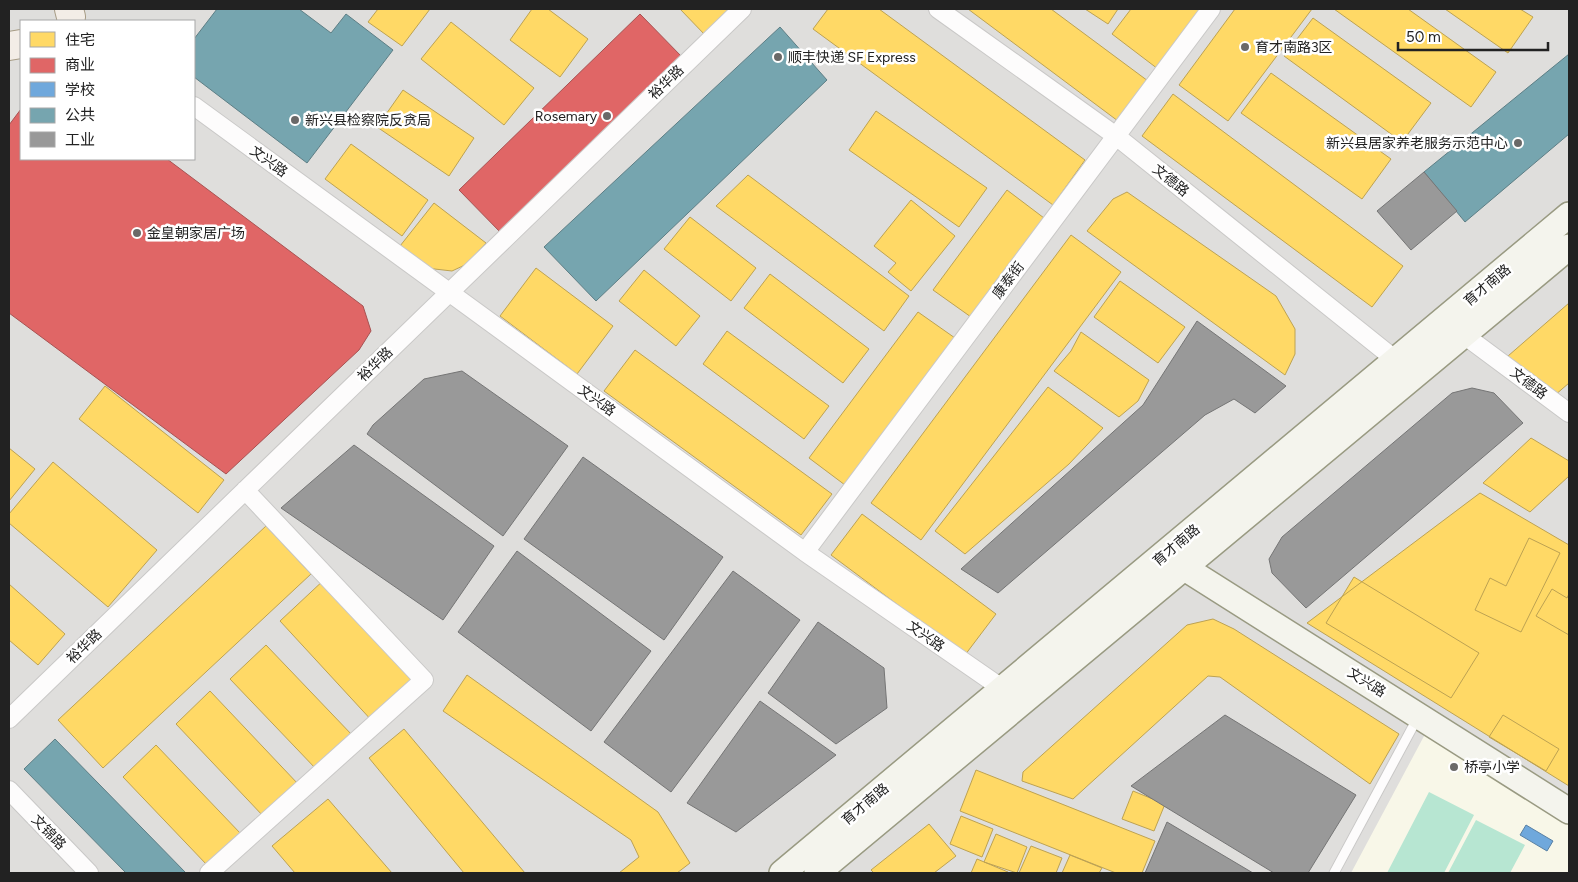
<svg xmlns="http://www.w3.org/2000/svg" width="1578" height="882" font-family="Figtree,'Noto Sans SC',sans-serif">
  <style>
    .residential { fill: #dfdedc; fill-rule: evenodd }
    .education { fill: #f8f7e8 }
    .pitch { fill: #b7e6d2 }
    .homes { fill: #ffd966; stroke: #bda252 }
    .shops { fill: #e06666; stroke: #a75252 }
    .schools { fill: #6fa8dc; stroke: #5880a4 }
    .public { fill: #76a5af; stroke: #5d7e85 }
    .industry { fill: #999; stroke: #757575 }
    .lines { fill: none; stroke-linecap: round; stroke-linejoin: round }
    .lane-casing { stroke: #c9c8c7; stroke-width: 11 }
    .street-casing { stroke: #c9c8c7; stroke-width: 20 }
    .secondary-casing { stroke: #999a82; stroke-width: 28 }
    .primary-casing { stroke: #a79c86; stroke-width: 30 }
    .lane { stroke: #fdfcfc; stroke-width: 9 }
    .street { stroke: #fdfcfc; stroke-width: 18 }
    .secondary { stroke: #f4f4ed; stroke-width: 25 }
    .primary { stroke: #f3ede7; stroke-width: 28 }
    .poi-dot { fill: #6a6968; stroke: #fff; stroke-width: 2 }
    .labels { text-anchor: middle; stroke-width: 5; stroke-linejoin: round; paint-order: stroke }
    .poi-label { font-size: 14px; fill: #222; stroke: #fff; text-anchor: start }
    .street-label { font-size: 14px; fill: #222; stroke: #fff }
  </style>
  <rect width="100%" height="100%" fill="#f0eeeb"/>
  <path class="residential" d="M9 9H1569V873H9ZM21 21H194V159H21Z"/>
  <path class="education" d="M1431 723 1569 811V873H1351Z"/>
  <path class="pitch" d="M1429 792 1474 815 1444 873H1387Z
    M1476 820 1525 845 1510 873H1448Z"/>
  <path class="homes" d="M378 9H430L402 46 368 22Z
    M532 9H548L588 39 560 77 510 40Z
    M680 9H733L706 36Z
    M828 9H879L1085 160 1053 205 813 29Z
    M968 9H1051L1148 81 1118 121Z
    M1085 9H1118L1108 24Z
    M1131 9H1202L1158 69 1112 34Z
    M1235 9H1312L1228 121 1179 85Z
    M1334 9H1408L1496 72 1471 107Z
    M1445 9H1520L1533 17 1508 53Z
    M1313 18 1431 103 1402 142 1284 56Z
    M451 22 534 88 504 125 421 59Z
    M1271 73 1391 159 1362 199 1241 113Z
    M403 90 474 138 449 176 377 127Z
    M1173 94 1403 266 1372 307 1142 136Z
    M876 111 987 188 959 227 849 150Z
    M351 144 428 200 402 236 325 179Z
    M748 175 909 296 884 331 716 206Z
    M1007 190 1044 218 971 317 933 290Z
    M1127 192 1276 296 1295 329V354L1285 375 1087 231 1113 199Z
    M911 200 955 236 911 291 888 272 896 263 874 246Z
    M434 203 486 243 467 264 452 271 426 268 400 246Z
    M690 217 756 268 731 301 664 249Z
    M1071 235 1121 272 921 540 871 503Z
    M536 268 613 326 577 374 500 316Z
    M644 270 700 316 676 346 619 301Z
    M770 274 869 349 843 383 744 308Z
    M1120 281 1185 327 1158 363 1094 317Z
    M1569 303V383L1547 402 1508 356Z
    M918 312 955 338 845 485 809 458Z
    M727 331 829 406 804 439 703 364Z
    M1081 332 1149 380 1138 401 1119 417 1054 371 1071 351Z
    M635 350 832 494 801 535 604 391Z
    M105 386 224 480 198 513 79 419Z
    M1048 387 1103 428 1069 464 965 554 935 531Z
    M1531 438 1569 461V476L1530 512 1483 483Z
    M9 448 35 469 9 501Z
    M53 462 157 550 108 607 9 523V514Z
    M1480 493 1569 545V786L1307 623Z
    M862 514 996 614 965 655 831 555Z
    M266 526 311 574 103 768 58 720Z
    M1529 538 1560 553 1521 632 1475 610 1490 578 1506 586Z
    M1354 577 1479 653 1451 698 1326 623Z
    M326 578 421 680 374 723 280 621Z
    M9 584 65 634 38 665 9 640Z
    M1552 589 1567 598 1569 594V635L1536 616Z
    M1213 619 1234 629 1399 734 1370 784 1220 677 1208 676 1073 799 1022 781 1023 772 1187 625Z
    M266 645 353 736 317 770 230 679Z
    M467 675 658 812 690 863 677 873H619L639 857 631 840 443 711Z
    M210 691 299 785 264 817 176 724Z
    M1503 715 1559 749 1546 771 1489 737Z
    M404 729 525 873H464L369 758Z
    M156 745 241 834 207 865 123 777Z
    M976 770 1155 841 1142 873H1116L960 811Z
    M1133 791 1165 804 1154 831 1122 819Z
    M328 799 392 873H295L272 846Z
    M961 816 993 829 982 857 950 844Z
    M929 824 956 856 934 873H874L871 870Z
    M996 834 1027 847 1017 873 984 862Z
    M1031 846 1062 858 1056 873H1019Z
    M1070 855 1102 868 1099 873H1062Z
    M977 859 1008 872V873H971Z"/>
  <path class="shops" d="M640 14 683 58 502 234 459 190Z
    M21 109V159H167L363 306 371 331 359 350 226 474 9 313V125Z"/>
  <path class="schools" d="M1526 825 1553 841 1547 851 1520 835Z"/>
  <path class="public" d="M217 9H299L331 33 346 14 393 50 307 163 194 77V39Z
    M780 27 827 80 596 301 544 247Z
    M1569 54V134L1465 222 1424 172Z
    M55 739 186 873H126L24 769Z"/>
  <path class="industry" d="M1424 172 1457 211 1411 250 1377 211Z
    M1197 321 1286 386 1255 413 1234 399 1205 415 998 593 961 569 1143 405Z
    M462 371 568 446 503 536 367 434 373 425 424 379Z
    M1472 388 1494 393 1523 423 1306 608 1272 573 1269 559 1282 537 1452 393Z
    M354 445 494 546 443 620 281 508Z
    M583 457 723 557 664 640 524 539Z
    M517 551 651 651 591 731 458 632Z
    M733 571 800 620 671 792 604 742Z
    M818 622 884 668 887 708 836 744 768 693Z
    M760 701 836 755 736 832 687 803Z
    M1225 715 1356 795 1308 873H1274L1131 786Z
    M1167 822 1253 873H1145Z"/>
  <g class="lines">
    <g class="lane-casing">
      <path id="lane" d="M1334 873 1418 717"/>
    </g>
    <g class="street-casing">
      <path id="street" d="M938 9 1116 136 1397 361
        M194 106 805 552 1003 689
        M1464 335 1569 413
        M805 552 1211 9
        M9 719 742 9
        M9 790 89 873
        M209 873 424 680 245 490"/>
    </g>
    <g class="secondary-casing">
      <path id="secondary" d="M1172 560 1569 811
        M782 873 1569 215
        M817 873 1569 247"/>
    </g>
    <g class="primary-casing">
      <path id="primary" d="M69 9 71 17
        M9 46 21 44"/>
    </g>
    <use href="#lane" class="lane"/>
    <use href="#street" class="street"/>
    <use href="#secondary" class="secondary"/>
    <use href="#primary" class="primary"/>
  </g>
  <g class="poi-dot">
    <circle cx="1245" cy="47" r="5"/>
    <circle cx="778" cy="57" r="5"/>
    <circle cx="607" cy="116" r="5"/>
    <circle cx="295" cy="120" r="5"/>
    <circle cx="1518" cy="143" r="5"/>
    <circle cx="137" cy="233" r="5"/>
    <circle cx="1454" cy="767" r="5"/>
  </g>
  <g class="labels">
    <g class="poi-label">
      <text x="1255" y="52">育才南路3区</text>
      <text x="788" y="62">顺丰快递 SF Express</text>
      <text x="597" y="121" text-anchor="end">Rosemary</text>
      <text x="305" y="125">新兴县检察院反贪局</text>
      <text x="1508" y="148" text-anchor="end">新兴县居家养老服务示范中心</text>
      <text x="147" y="238">金皇朝家居广场</text>
      <text x="1464" y="772">桥亭小学</text>
    </g>
    <g class="street-label">
      <text transform="translate(666 82) rotate(-44)" y="5">裕华路</text>
      <text transform="translate(269 161) rotate(36)" y="5">文兴路</text>
      <text transform="translate(1171 180) rotate(39)" y="5">文德路</text>
      <text transform="translate(1008 280) rotate(-53)" y="5">康泰街</text>
      <text transform="translate(1487 285) rotate(-40)" y="5">育才南路</text>
      <text transform="translate(375 364) rotate(-44)" y="5">裕华路</text>
      <text transform="translate(1529 383) rotate(37)" y="5">文德路</text>
      <text transform="translate(597 400) rotate(36)" y="5">文兴路</text>
      <text transform="translate(1176 545) rotate(-40)" y="5">育才南路</text>
      <text transform="translate(926 636) rotate(35)" y="5">文兴路</text>
      <text transform="translate(84 646) rotate(-44)" y="5">裕华路</text>
      <text transform="translate(1367 682) rotate(32)" y="5">文兴路</text>
      <text transform="translate(865 804) rotate(-40)" y="5">育才南路</text>
      <text transform="translate(49 832) rotate(46)" y="5">文锦路</text>
    </g>
  </g>
  <rect width="1578" height="882" fill="none" stroke="#222222" stroke-width="20"/>
  <rect x="20" y="20" width="175" height="140" fill="#ffffff" stroke="#a7a7a7"/>
  <rect x="30" y="32" width="25" height="15" fill="#ffd966" stroke="#a7a7a7"/>
  <text x="65" y="45" font-size="15" fill="#222222">住宅</text>
  <rect x="30" y="58" width="25" height="15" fill="#e06666" stroke="#a7a7a7"/>
  <text x="65" y="70" font-size="15" fill="#222222">商业</text>
  <rect x="30" y="82" width="25" height="15" fill="#6fa8dc" stroke="#a7a7a7"/>
  <text x="65" y="95" font-size="15" fill="#222222">学校</text>
  <rect x="30" y="108" width="25" height="15" fill="#76a5af" stroke="#a7a7a7"/>
  <text x="65" y="120" font-size="15" fill="#222222">公共</text>
  <rect x="30" y="132" width="25" height="15" fill="#999999" stroke="#a7a7a7"/>
  <text x="65" y="145" font-size="15" fill="#222222">工业</text>
  <path d="M1398 42v8h150v-8" fill="none" stroke="#222222" stroke-width="2.5"/>
  <text x="1406" y="42" font-size="15" fill="#222222" stroke="#ffffff" stroke-width="4" paint-order="stroke">50 m</text>
</svg>
